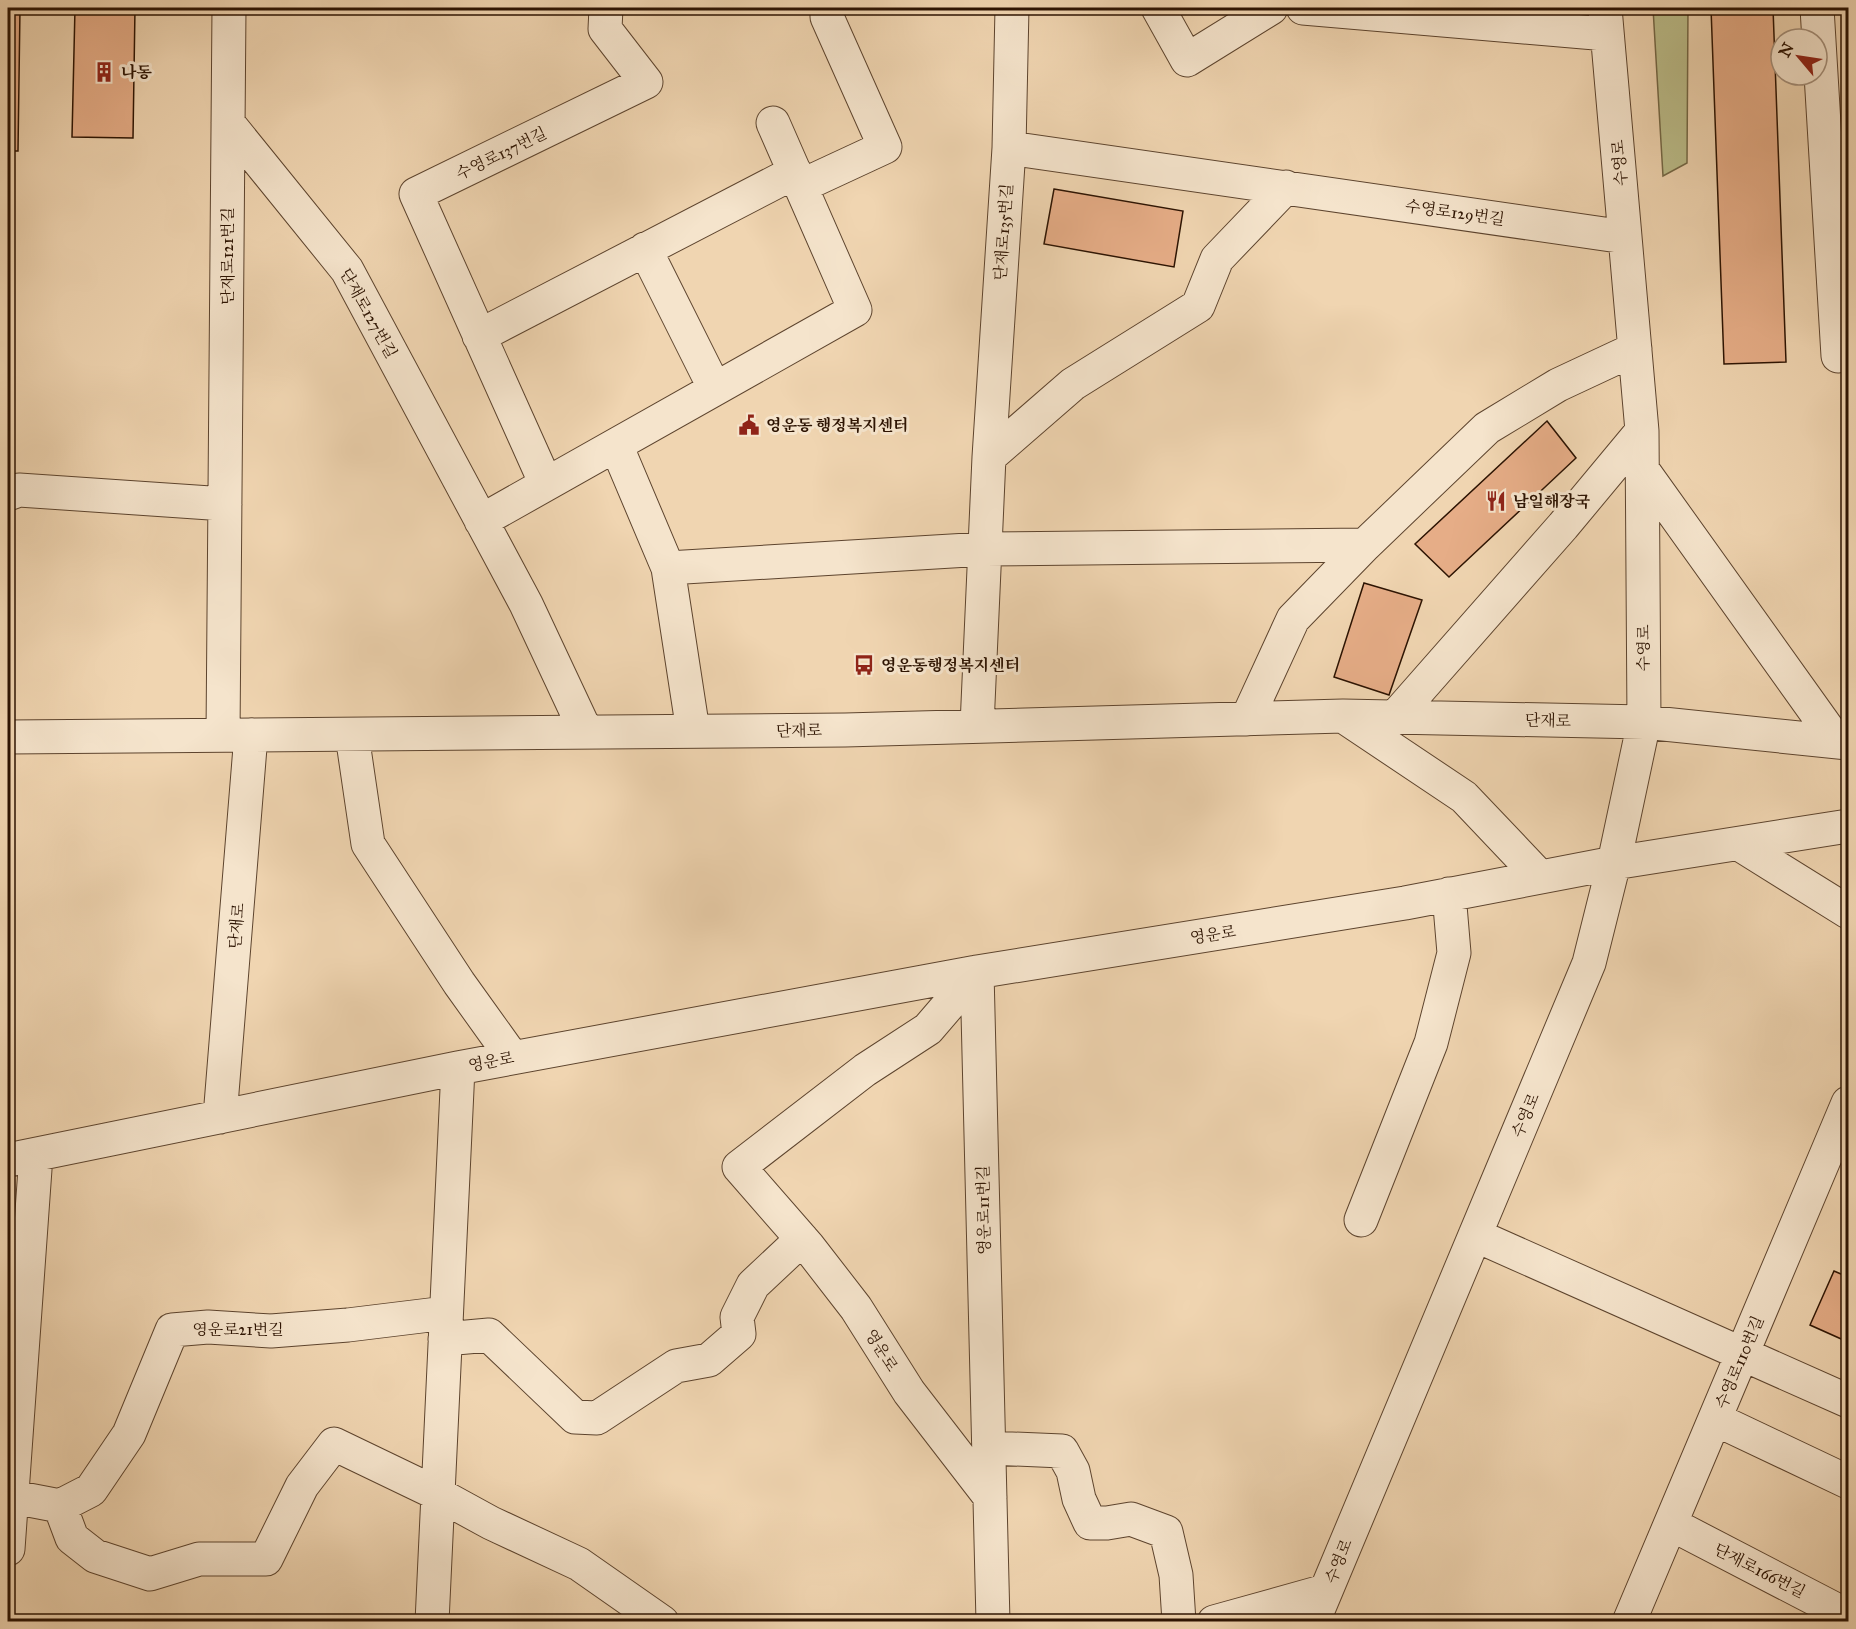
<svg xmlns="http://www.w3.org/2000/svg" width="1856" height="1629" font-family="'IM FELL Great Primer','Noto Serif KR',serif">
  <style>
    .green { fill: #bbbd8a; stroke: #746846; stroke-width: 1.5 }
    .building { fill: #e6ad87; stroke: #2c1302; stroke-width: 1.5 }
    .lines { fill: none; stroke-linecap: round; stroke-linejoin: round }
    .minor-casing { stroke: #5d442e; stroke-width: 35 }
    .minor { stroke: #f5e4cc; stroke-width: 33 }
    .labels { text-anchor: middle; stroke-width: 6; stroke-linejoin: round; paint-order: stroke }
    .poi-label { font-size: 16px; font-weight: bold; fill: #2c1302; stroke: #f5e4cc; text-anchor: start }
    .street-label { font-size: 16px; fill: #2c1302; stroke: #f5e4cc }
  </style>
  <rect width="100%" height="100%" fill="#f0d5b1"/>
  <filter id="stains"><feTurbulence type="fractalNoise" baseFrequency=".00333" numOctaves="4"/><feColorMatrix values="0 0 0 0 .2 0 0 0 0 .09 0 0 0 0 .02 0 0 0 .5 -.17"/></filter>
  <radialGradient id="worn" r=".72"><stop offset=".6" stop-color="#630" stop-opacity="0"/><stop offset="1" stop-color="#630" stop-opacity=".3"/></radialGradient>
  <path class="green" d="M1653 8H1688L1687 163 1663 176Z"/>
  <path class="building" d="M8 8H20L18 151H8Z
    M75 8H135L133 138 72 137Z
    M1711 8H1773L1786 362 1724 364Z
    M1054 189 1183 211 1174 267 1044 244Z
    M1547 421 1576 458 1449 577 1415 544Z
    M1364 583 1422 600 1389 695 1334 677Z
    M1834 1271 1848 1277V1342L1810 1325Z"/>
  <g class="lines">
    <g class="minor-casing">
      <path id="minor" d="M1158 8 1187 60 1271 8
        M1303 8 1607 34
        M1817 8 1838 356
        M228 123 347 270 526 604 586 732
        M1009 148 1625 237
        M801 186 885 147 827 17V8
        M645 249 715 389
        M479 336 795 172
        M616 445 668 568 693 731
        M989 457 1073 384 1198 306 1217 259 1286 187
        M1642 469 1837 742
        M546 484 416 194 646 82 605 29 606 8
        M8 494 19 490 225 504
        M481 521 855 310 773 123
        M668 568 985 549 1365 545
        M1343 716 1464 797 1540 877
        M1395 717 1563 526 1642 431
        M1247 719 1293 619 1365 545 1487 428 1558 385 1635 349
        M977 726 989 457 1009 148 1012 8
        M223 735 229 8
        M352 735 368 844 459 983 512 1057
        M8 737 845 730 1343 716 1644 722 1848 743
        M1739 844 1848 912
        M977 972 928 1029 865 1070 739 1167 808 1246 856 1308 909 1392 990 1497
        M977 972 993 1622
        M220 1117 251 735
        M8 1160 458 1068 977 972 1405 903 1614 863 1848 826
        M1361 1220 1431 1043 1454 953 1449 894
        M1475 1235 1848 1401
        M445 1339 489 1335 575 1417 597 1418 676 1366 709 1360 739 1334 737 1317 753 1285 802 1239
        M1715 1419 1848 1482
        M989 1448 1062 1451 1073 1471 1079 1499 1090 1523H1107L1131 1519 1166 1532 1176 1575 1179 1622
        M8 1496 60 1506 72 1538 95 1556 150 1574 199 1559H266L302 1486 334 1444 438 1494 491 1523 579 1564 662 1622
        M60 1506 91 1490 129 1434 172 1330 208 1327 271 1331 348 1325 446 1313
        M1671 1524 1848 1616
        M8 1549 36 1155
        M432 1622 458 1068
        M1214 1622 1325 1591
        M1313 1622 1589 963 1614 863 1644 722 1642 431 1605 8
        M1629 1622 1848 1103"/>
    </g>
    <use href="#minor" class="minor"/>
  </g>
  <defs>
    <g id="building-bare" transform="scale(1.62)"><path d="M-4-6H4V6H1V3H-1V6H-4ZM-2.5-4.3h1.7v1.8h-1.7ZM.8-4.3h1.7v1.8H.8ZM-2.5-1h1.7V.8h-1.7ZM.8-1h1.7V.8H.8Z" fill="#8f2418" stroke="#f5e4cc" stroke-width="2.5" paint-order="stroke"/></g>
    <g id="civic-bare" transform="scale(1.62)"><path d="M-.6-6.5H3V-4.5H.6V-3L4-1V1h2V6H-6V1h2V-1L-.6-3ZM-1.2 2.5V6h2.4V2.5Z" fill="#8f2418" stroke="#f5e4cc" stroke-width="2.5" paint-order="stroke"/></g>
    <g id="restaurant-bare" transform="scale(1.62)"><path d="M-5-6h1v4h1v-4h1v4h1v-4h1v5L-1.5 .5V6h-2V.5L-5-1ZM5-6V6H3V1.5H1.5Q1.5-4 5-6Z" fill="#8f2418" stroke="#f5e4cc" stroke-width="2.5" paint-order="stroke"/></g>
    <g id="bus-bare" transform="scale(1.62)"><path d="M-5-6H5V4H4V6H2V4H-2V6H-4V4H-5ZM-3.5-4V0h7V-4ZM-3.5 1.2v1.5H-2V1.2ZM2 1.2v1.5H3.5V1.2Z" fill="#8f2418" stroke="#f5e4cc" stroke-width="2.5" paint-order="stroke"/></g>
  </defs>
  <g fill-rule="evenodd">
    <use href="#building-bare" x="104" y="72"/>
    <use href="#civic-bare" x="749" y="425"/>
    <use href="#restaurant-bare" x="1496" y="501"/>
    <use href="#bus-bare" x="864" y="665"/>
  </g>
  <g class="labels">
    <g class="poi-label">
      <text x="121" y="78">나동</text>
      <text x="766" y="431">영운동 행정복지센터</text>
      <text x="1513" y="507">남일해장국</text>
      <text x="881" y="671">영운동행정복지센터</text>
    </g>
    <g class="street-label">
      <text transform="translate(501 153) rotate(-26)" y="6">수영로137번길</text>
      <text transform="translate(1619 163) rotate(-95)" y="6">수영로</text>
      <text transform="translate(1455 212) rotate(8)" y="6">수영로129번길</text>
      <text transform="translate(1003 232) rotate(-86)" y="6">단재로135번길</text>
      <text transform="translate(227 256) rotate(-90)" y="6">단재로121번길</text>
      <text transform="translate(369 313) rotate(61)" y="6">단재로127번길</text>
      <text transform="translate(1643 648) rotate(-90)" y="6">수영로</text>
      <text transform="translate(1548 720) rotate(1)" y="6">단재로</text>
      <text transform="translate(799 730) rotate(-1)" y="6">단재로</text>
      <text transform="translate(236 926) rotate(-85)" y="6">단재로</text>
      <text transform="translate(1213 934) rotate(-9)" y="6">영운로</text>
      <text transform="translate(491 1061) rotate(-11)" y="6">영운로</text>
      <text transform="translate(1525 1115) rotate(-67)" y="6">수영로</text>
      <text transform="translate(983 1210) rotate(-91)" y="6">영운로11번길</text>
      <text x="238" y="1335">영운로21번길</text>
      <text transform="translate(882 1350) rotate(58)" y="6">영운로</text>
      <text transform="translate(1739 1362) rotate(-67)" y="6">수영로110번길</text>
      <text transform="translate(1338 1561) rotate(-68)" y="6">수영로</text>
      <text transform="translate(1760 1570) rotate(27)" y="6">단재로166번길</text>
    </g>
  </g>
  <rect width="1856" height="1629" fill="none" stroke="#f0d5b1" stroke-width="30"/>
  <rect x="9" y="9" width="1838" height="1611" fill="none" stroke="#2c1302" stroke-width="3"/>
  <rect x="15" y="15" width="1826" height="1599" fill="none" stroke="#2c1302" stroke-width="1.5"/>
  <g transform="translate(1799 57) rotate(299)"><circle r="28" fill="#f5e4cc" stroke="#a5907b" stroke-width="1.5"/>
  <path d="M0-4.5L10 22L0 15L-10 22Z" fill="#8f2418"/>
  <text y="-9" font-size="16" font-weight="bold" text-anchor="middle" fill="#2c1302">N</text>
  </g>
  <rect width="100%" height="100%" filter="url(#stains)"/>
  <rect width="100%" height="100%" fill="url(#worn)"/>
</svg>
